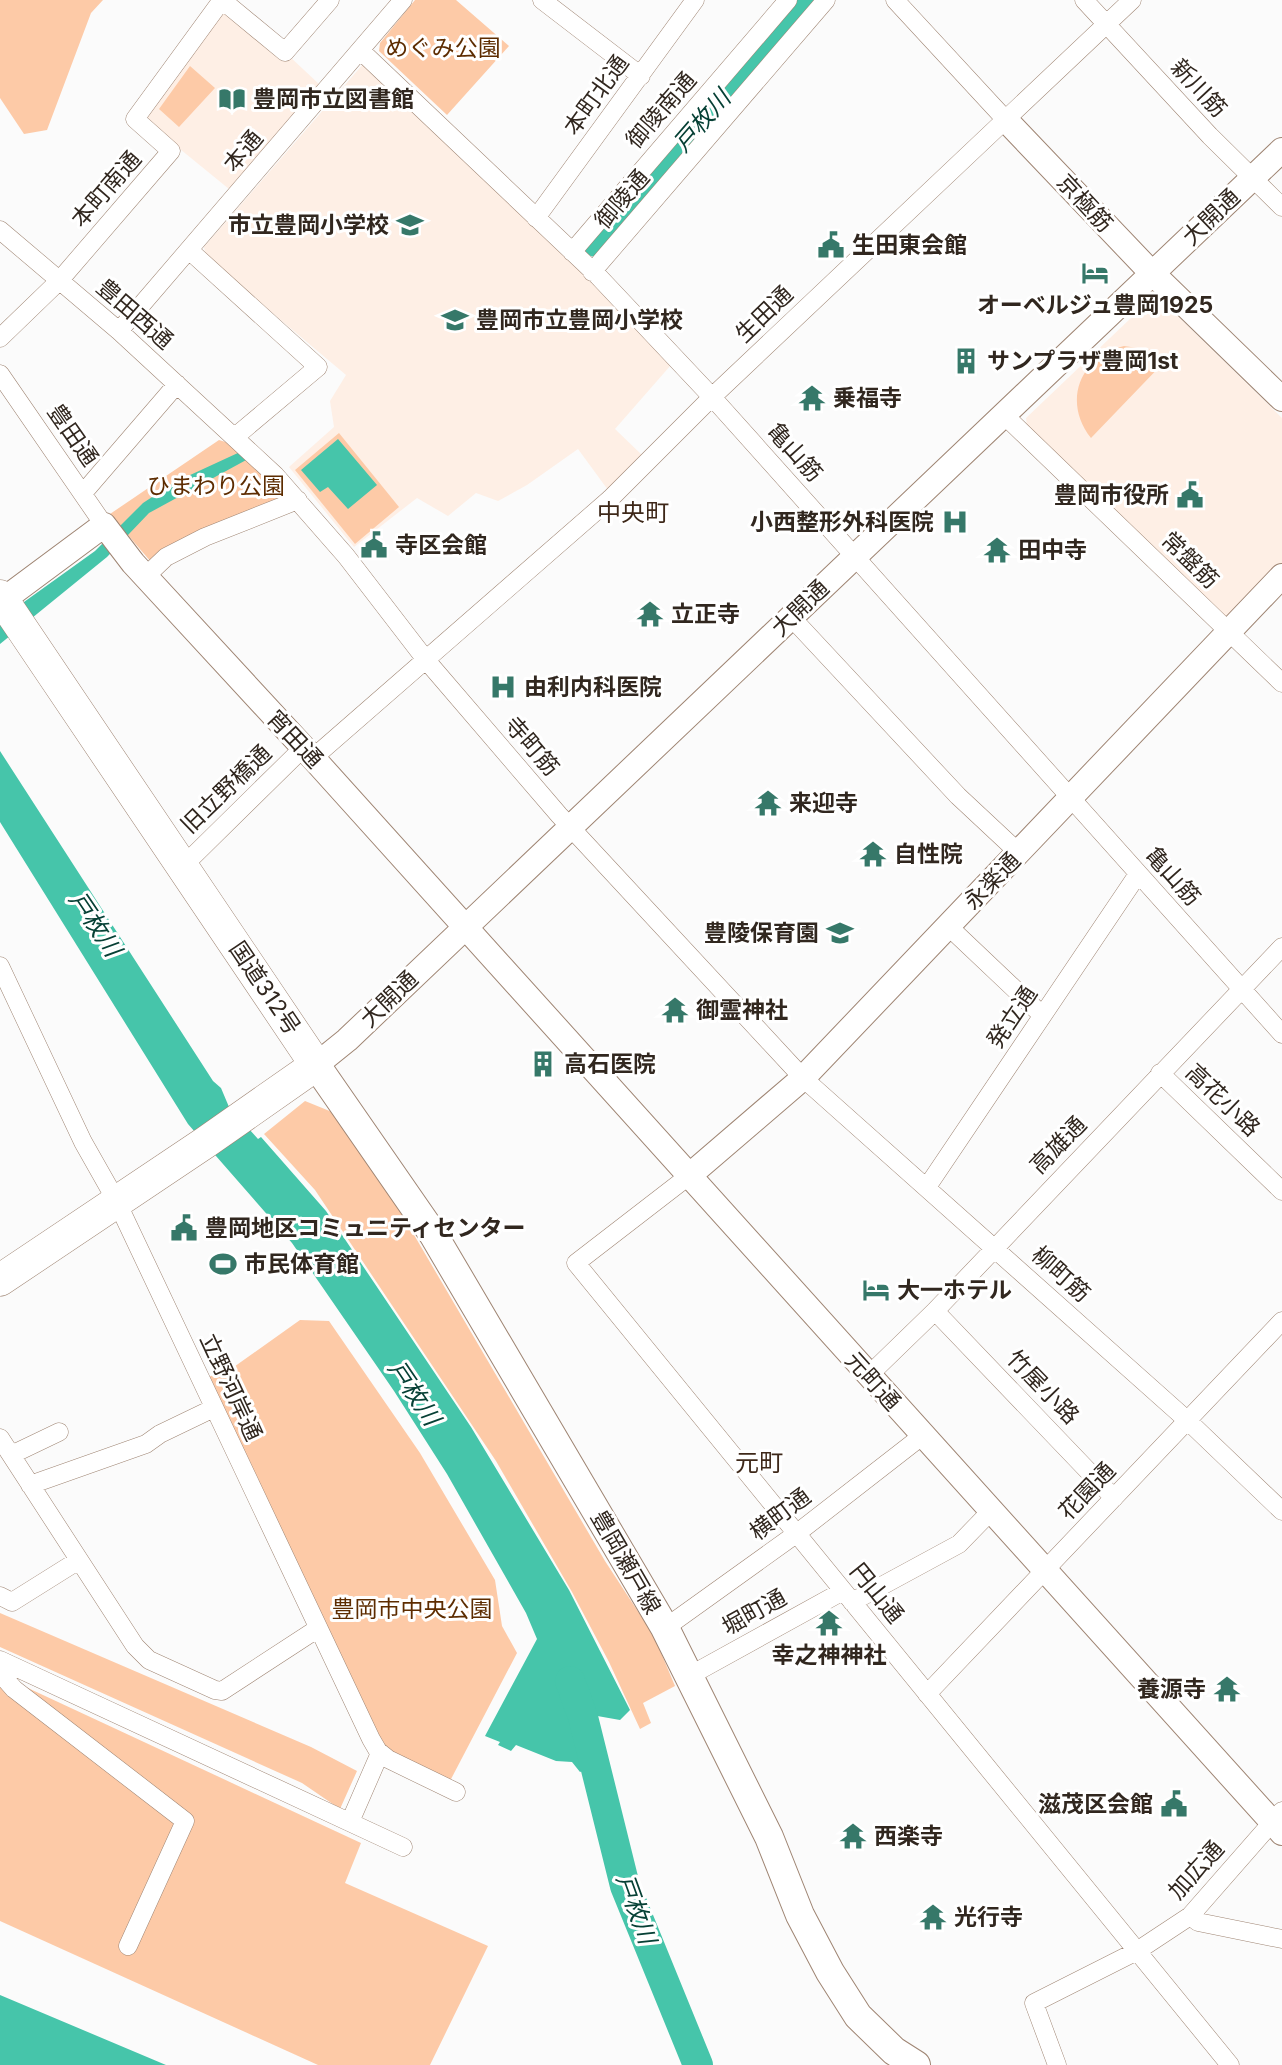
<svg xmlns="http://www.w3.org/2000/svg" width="1282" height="2065" font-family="Inter,'Noto Sans JP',sans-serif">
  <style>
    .built { fill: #feefe5 }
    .green { fill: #fdcaa7 }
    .water { fill: #46c5aa }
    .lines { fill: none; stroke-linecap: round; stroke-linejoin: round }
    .river { stroke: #46c5aa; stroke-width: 30 }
    .street-casing { stroke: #9f8573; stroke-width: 19 }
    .secondary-casing { stroke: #9f8573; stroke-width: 26 }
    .primary-casing { stroke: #9f8573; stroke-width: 30 }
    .highway-casing { stroke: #9f8573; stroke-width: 33 }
    .street { stroke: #fff; stroke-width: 18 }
    .secondary { stroke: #fff; stroke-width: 24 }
    .primary { stroke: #fff; stroke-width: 28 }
    .highway { stroke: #fff; stroke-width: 32 }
    .labels { text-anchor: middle; stroke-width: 6; stroke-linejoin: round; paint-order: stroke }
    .park-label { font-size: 23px; fill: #5d2c00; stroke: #fff }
    .street-label { font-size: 23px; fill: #31271f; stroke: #fff }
    .poi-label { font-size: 23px; font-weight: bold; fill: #31271f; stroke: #fff; text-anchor: start }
    .water-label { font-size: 24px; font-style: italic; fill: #064035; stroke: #fff }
    .neighbourhood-label { font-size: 24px; fill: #3e2819; stroke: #fff }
  </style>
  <rect width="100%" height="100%" fill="#fbfbfb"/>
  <path class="built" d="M224 10 282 61 288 55 319 84 229 189 148 123V115Z
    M364 63 503 189 671 365 615 429 642 455 608 490 578 449 527 485 498 501 476 493 448 516 417 498 354 547 289 467 334 427 330 401 346 375 206 257 204 247Z
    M1158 297 1282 418V564L1227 621 1027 427 1026 418 1152 298Z"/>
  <path class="green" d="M0 0H103L91 13 47 130 24 134 0 98Z
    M415 0H456L509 46 447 115 379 51 380 43Z
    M190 66 215 88 179 127 159 109Z
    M1124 346 1151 350 1167 359 1091 438C1062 401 1080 357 1124 346Z
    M339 433 399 507 355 544 295 470Z
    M219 440 232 444 282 494V499L151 562 110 514Z
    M305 1101 337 1114 393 1199 605 1561 654 1636 675 1686 643 1703 651 1723 640 1729 609 1662 572 1592 496 1461 315 1190 264 1134Z
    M300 1320 329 1321 420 1453 495 1580 502 1626 517 1653 450 1781 411 1764 382 1746 208 1377 231 1369Z
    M0 1613 311 1747 357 1771 340 1809 302 1783 0 1647Z
    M0 1675 361 1843 345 1883 488 1946 430 2065H318L0 1921Z"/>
  <path class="water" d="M338 439 377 485 348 509 328 487 320 492 301 470Z
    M240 452 248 459 149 513 107 557 0 644V614L24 602 95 551 143 503 175 482Z
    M0 751 213 1081 221 1088 229 1107 258 1139 261 1137 326 1211 471 1427 569 1590 630 1710 620 1720 586 1714 580 1732 593 1767 580 1772 572 1762 556 1761 516 1745 511 1751 498 1745 500 1742 485 1736 537 1639 526 1613 447 1474 394 1391 292 1243 188 1124 0 822Z
    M0 1995 166 2065H0Z"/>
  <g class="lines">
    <path class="river" d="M596 242 615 225 808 0
      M570 1681 583 1717 625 1886 698 2065"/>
    <g class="street-casing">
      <path id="street" d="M542 0 641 76
        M895 0 1005 119
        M1084 0 1210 136 1282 207
        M361 51 598 276 712 397 1282 1034
        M536 218 695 0
        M0 230 119 331 275 475 346 556 426 660 559 815 803 1078 1188 1421 1282 1511
        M190 251 318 367 236 436
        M572 252 788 0
        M592 272 826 0
        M119 331 403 0
        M0 338 59 281 171 151 135 119 222 0 285 52 330 0
        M0 374 104 525
        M1004 415 1282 683
        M84 492 177 384
        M146 576 166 557 205 537 298 500
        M791 617 958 796 1019 853
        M313 758 610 499 712 397 1132 0
        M183 866 303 748
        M948 926 1042 1015
        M0 966 83 1142 117 1202 371 1739 378 1751 388 1759 456 1792
        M1160 1073 1282 1191
        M690 1175 576 1263 1230 2065
        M927 1187 1138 874
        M935 1311 1114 1498
        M868 1376 935 1311 1282 947
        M0 1438 135 1646 149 1660 215 1690 222 1691 317 1629
        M11 1455 59 1432
        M30 1485 146 1444 160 1434 214 1408
        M0 1596 12 1602 79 1560
        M852 1602 959 1544 991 1511
        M665 1628 796 1534 922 1436
        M0 1660 403 1847
        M0 1673 14 1689 185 1821 128 1946
        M689 1676 843 1591
        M927 1694 1282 1321
        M350 1822 380 1753
        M1190 1916 1198 1922 1282 1939
        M1057 2065 1034 2003 1137 1951 1190 1916 1282 1811"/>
    </g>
    <g class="secondary-casing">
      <path id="secondary" d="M1005 119 1145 266 1282 399
        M3 600 104 525 133 563 313 758 1282 1833
        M316 1065 347 1040 1282 150
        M690 1175 803 1078 1282 576"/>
    </g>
    <g class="primary-casing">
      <path id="primary" d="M316 1065 433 1234 665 1628 769 1837 800 1915 830 1972 858 2016 894 2051 916 2065"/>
    </g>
    <g class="highway-casing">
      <path id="highway" d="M0 596 316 1065 206 1142 0 1280"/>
    </g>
    <use href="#street" class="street"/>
    <use href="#secondary" class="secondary"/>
    <use href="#primary" class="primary"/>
    <use href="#highway" class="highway"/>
  </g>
  <defs>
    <g id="library-bare" transform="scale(2.1)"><path d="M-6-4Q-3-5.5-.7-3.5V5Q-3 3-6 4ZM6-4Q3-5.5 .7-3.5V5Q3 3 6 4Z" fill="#367869" stroke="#fff" stroke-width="2.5" paint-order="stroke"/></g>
    <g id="school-bare" transform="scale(2.1)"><path d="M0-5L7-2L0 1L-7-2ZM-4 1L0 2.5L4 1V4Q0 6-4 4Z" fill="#367869" stroke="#fff" stroke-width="2.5" paint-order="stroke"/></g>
    <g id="civic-bare" transform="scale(2.1)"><path d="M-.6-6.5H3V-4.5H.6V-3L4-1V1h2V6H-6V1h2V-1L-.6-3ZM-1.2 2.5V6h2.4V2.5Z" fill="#367869" stroke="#fff" stroke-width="2.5" paint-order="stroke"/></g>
    <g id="hotel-bare" transform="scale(2.1)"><path d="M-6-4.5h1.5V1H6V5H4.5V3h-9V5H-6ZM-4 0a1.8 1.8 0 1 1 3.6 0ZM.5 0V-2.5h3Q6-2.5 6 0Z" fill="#367869" stroke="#fff" stroke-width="2.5" paint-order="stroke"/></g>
    <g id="building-bare" transform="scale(2.1)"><path d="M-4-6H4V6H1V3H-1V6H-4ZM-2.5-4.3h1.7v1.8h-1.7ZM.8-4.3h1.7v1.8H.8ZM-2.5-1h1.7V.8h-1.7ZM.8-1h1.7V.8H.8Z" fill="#367869" stroke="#fff" stroke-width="2.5" paint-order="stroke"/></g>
    <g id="temple-bare" transform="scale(2.1)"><path d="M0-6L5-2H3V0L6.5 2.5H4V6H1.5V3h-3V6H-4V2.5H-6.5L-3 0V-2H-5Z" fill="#367869" stroke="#fff" stroke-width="2.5" paint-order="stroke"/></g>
    <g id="hospital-bare" transform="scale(2.1)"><path d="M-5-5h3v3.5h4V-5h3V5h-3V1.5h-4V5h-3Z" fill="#367869" stroke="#fff" stroke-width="2.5" paint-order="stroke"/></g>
    <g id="stadium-bare" transform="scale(2.1)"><path d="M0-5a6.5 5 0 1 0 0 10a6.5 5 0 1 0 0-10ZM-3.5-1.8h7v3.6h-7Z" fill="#367869" stroke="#fff" stroke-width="2.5" paint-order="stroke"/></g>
  </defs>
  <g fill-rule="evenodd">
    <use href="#library-bare" x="232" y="99"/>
    <use href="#school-bare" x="410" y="225"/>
    <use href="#civic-bare" x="831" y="245"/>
    <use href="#hotel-bare" x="1095" y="273"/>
    <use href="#school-bare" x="455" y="320"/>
    <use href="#building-bare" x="966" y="361"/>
    <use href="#temple-bare" x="812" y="398"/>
    <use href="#civic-bare" x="1190" y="495"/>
    <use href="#hospital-bare" x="955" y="522"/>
    <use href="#civic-bare" x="374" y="545"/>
    <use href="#temple-bare" x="997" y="550"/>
    <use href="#temple-bare" x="650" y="614"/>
    <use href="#hospital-bare" x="503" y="687"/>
    <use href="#temple-bare" x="768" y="803"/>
    <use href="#temple-bare" x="873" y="854"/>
    <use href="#school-bare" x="840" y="933"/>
    <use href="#temple-bare" x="675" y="1010"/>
    <use href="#building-bare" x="543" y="1064"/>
    <use href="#civic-bare" x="184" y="1228"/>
    <use href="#stadium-bare" x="223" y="1264"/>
    <use href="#hotel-bare" x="876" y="1290"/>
    <use href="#temple-bare" x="829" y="1623"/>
    <use href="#temple-bare" x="1227" y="1689"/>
    <use href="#civic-bare" x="1174" y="1804"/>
    <use href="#temple-bare" x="853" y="1836"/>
    <use href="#temple-bare" x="933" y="1917"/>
  </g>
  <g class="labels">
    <g class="park-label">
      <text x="443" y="56">めぐみ公園</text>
      <text x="216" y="494">ひまわり公園</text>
      <text x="412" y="1617">豊岡市中央公園</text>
    </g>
    <g class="street-label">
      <text transform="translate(1199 88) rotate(47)" y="8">新川筋</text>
      <text transform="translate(596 95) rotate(-54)" y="8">本町北通</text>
      <text transform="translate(661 110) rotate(-49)" y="8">御陵南通</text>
      <text transform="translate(243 151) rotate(-50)" y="8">本通</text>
      <text transform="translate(106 189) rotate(-49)" y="8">本町南通</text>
      <text transform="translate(622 199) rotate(-49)" y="8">御陵通</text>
      <text transform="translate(1085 203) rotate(47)" y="8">京極筋</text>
      <text transform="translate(1211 217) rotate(-44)" y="8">大開通</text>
      <text transform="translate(135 314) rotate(41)" y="8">豊田西通</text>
      <text transform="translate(764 314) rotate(-44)" y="8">生田通</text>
      <text transform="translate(73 435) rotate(55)" y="8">豊田通</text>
      <text transform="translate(795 452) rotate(48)" y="8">亀山筋</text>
      <text transform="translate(1190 560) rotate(44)" y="8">常盤筋</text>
      <text transform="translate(800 608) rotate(-44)" y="8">大開通</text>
      <text transform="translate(295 739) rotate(47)" y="8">宵田通</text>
      <text transform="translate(532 746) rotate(49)" y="8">寺町筋</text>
      <text transform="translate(226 789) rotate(-44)" y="8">旧立野橋通</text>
      <text transform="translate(1173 876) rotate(48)" y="8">亀山筋</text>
      <text transform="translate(992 881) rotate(-46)" y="8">永楽通</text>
      <text transform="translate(265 988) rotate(56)" y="8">国道312号</text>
      <text transform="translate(389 999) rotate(-44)" y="8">大開通</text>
      <text transform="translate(1012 1017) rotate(-56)" y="8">発立通</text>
      <text transform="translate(1223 1100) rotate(44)" y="8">高花小路</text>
      <text transform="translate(1058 1145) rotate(-46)" y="8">高雄通</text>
      <text transform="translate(1061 1274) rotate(42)" y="8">柳町筋</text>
      <text transform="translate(873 1381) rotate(48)" y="8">元町通</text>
      <text transform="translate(231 1387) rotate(65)" y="8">立野河岸通</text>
      <text transform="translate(1043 1387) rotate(46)" y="8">竹屋小路</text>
      <text transform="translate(1087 1491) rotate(-46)" y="8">花園通</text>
      <text transform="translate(780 1514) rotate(-37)" y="8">横町通</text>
      <text transform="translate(626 1562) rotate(60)" y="8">豊岡瀬戸線</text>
      <text transform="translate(877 1593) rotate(51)" y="8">円山通</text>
      <text transform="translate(754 1612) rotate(-29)" y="8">堀町通</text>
      <text transform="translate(1196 1870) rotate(-48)" y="8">加広通</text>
    </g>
    <g class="poi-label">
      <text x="253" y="107">豊岡市立図書館</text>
      <text x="389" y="233" text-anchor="end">市立豊岡小学校</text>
      <text x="852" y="253">生田東会館</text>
      <text x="1095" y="313" text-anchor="middle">オーベルジュ豊岡1925</text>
      <text x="476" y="328">豊岡市立豊岡小学校</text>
      <text x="987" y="369">サンプラザ豊岡1st</text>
      <text x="833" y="406">乗福寺</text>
      <text x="1169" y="503" text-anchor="end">豊岡市役所</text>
      <text x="934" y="530" text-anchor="end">小西整形外科医院</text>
      <text x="395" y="553">寺区会館</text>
      <text x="1018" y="558">田中寺</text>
      <text x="671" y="622">立正寺</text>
      <text x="524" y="695">由利内科医院</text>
      <text x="789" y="811">来迎寺</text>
      <text x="894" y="862">自性院</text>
      <text x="819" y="941" text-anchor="end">豊陵保育園</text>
      <text x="696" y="1018">御霊神社</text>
      <text x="564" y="1072">高石医院</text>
      <text x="205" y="1236">豊岡地区コミュニティセンター</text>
      <text x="244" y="1272">市民体育館</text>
      <text x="897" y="1298">大一ホテル</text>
      <text x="829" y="1663" text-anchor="middle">幸之神神社</text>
      <text x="1206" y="1697" text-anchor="end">養源寺</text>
      <text x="1153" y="1812" text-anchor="end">滋茂区会館</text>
      <text x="874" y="1844">西楽寺</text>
      <text x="954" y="1925">光行寺</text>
    </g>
    <g class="water-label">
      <text transform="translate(702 121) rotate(-49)" y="8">戸枚川</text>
      <text transform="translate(95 924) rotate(56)" y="8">戸枚川</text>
      <text transform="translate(414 1393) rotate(56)" y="8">戸枚川</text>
      <text transform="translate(636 1909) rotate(70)" y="8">戸枚川</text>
    </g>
    <g class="neighbourhood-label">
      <text x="633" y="521">中央町</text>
      <text x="759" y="1471">元町</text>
    </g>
  </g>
</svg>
